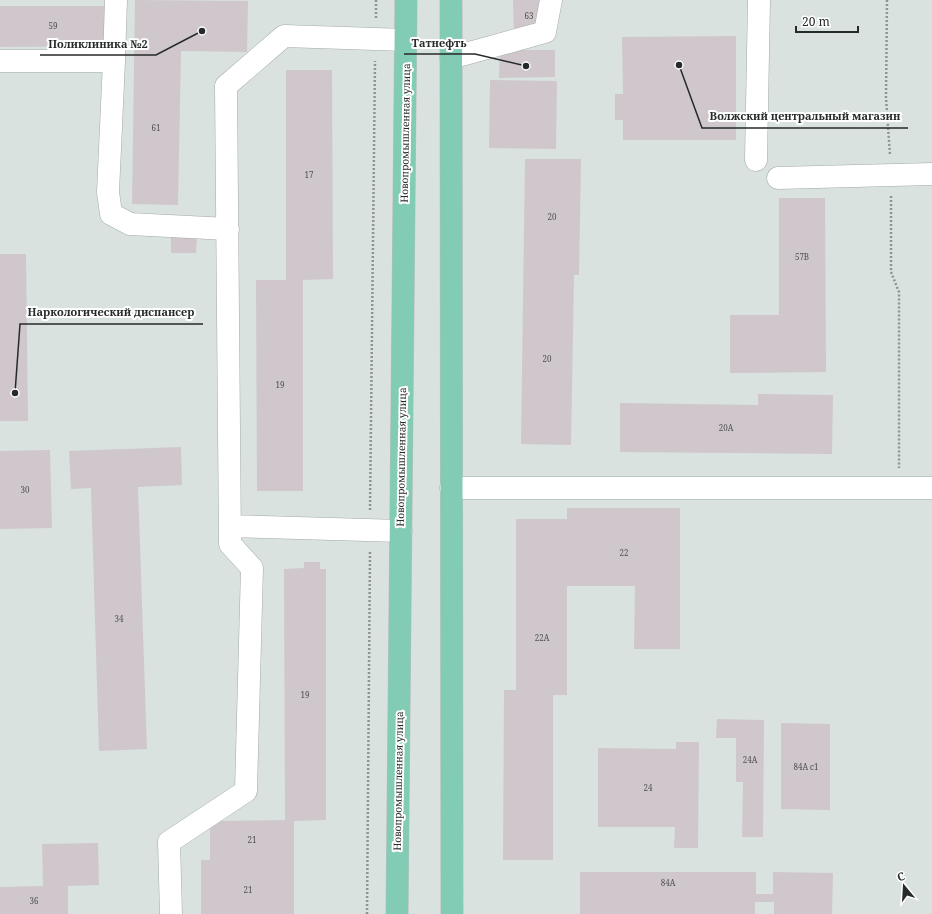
<svg xmlns="http://www.w3.org/2000/svg" width="932" height="914" font-family="'Noto Serif',serif">
  <style>
    .building { fill: #cfc7cc }
    .lines { fill: none; stroke-linecap: round; stroke-linejoin: round }
    .minor-casing { stroke: #a2aba7; stroke-width: 23 }
    .major-casing { stroke: #bebfbe; stroke-width: 23 }
    .path { stroke: #8d9491; stroke-width: 2.5; stroke-dasharray: 2 2; stroke-linecap: butt }
    .minor { stroke: #fff; stroke-width: 22 }
    .major { stroke: #82cbb5; stroke-width: 22 }
    .labels { text-anchor: middle; stroke-width: 4; stroke-linejoin: round; paint-order: stroke }
    .number-label { font-size: 8px; fill: #505151 }
    .street-label { font-size: 10px; fill: #262a28; stroke: #fff }
    .leader { fill: none; stroke: #262a28; stroke-width: 1.5 }
    .callout-dot { fill: #262a28; stroke: #fff; stroke-width: 1.5 }
    .callout-label { font-size: 11px; text-anchor: middle; font-weight: bold; fill: #262a28; stroke: #fff; stroke-width: 4; stroke-linejoin: round; paint-order: stroke }
  </style>
  <rect width="100%" height="100%" fill="#d9e2de"/>
  <path class="building" d="M135 0 248 1 247 52 181 51 178 205 132 204Z
    M513 0H543L544 32 514 33Z
    M0 6H105V46L0 47Z
    M736 36V140H623V120H615V94H623L622 37Z
    M500 50H555V77L499 78Z
    M286 70H332L333 279 303 280V491H257L256 280H286Z
    M490 80 557 81 556 149 489 148Z
    M525 159H581L579 275H574L571 445 521 444Z
    M779 198H825L826 372 730 373V315H779Z
    M171 236H197L196 253H171Z
    M0 254H26L28 421H0Z
    M758 394 833 395 832 454 620 452V403L758 405Z
    M181 447 182 485 138 487 147 749 99 751 91 488 71 489 69 451Z
    M50 450 52 528 0 529V451Z
    M567 508H680V649H634L635 586H567V695H553V860H503L504 690H516V519H567Z
    M304 562H320V569H326V820L294 821V914H201V860H210V821L285 820 284 569 304 568Z
    M717 719 764 720 763 837H742L743 782H736V738H716Z
    M781 723 830 724V810L781 809Z
    M676 742H699L698 848H674L675 827H598V748L676 749Z
    M98 843 99 885 68 886V914H0V887L43 886 42 844Z
    M580 872H756V894H773V872L833 873 832 914H774V902H755V914H580Z"/>
  <g class="lines">
    <g class="minor-casing">
      <path id="minor" d="M116 0 114 61 108 192 111 214 130 224 228 229
        M451 58 545 32 551 0
        M0 61H114
        M756 160 759 0
        M778 178 932 174
        M451 488H932
        M230 526 401 531
        M171 914 169 842 246 791 252 568 230 544 226 86 284 36 406 40"/>
    </g>
    <g class="major-casing">
      <path id="major" d="M451 0 452 914
        M397 914 406 0"/>
    </g>
    <path class="path" d="M887 0 886 98 890 155
      M376 18V0
      M891 196V272L899 292V468
      M370 510 375 61
      M367 914 370 551"/>
    <use href="#minor" class="minor"/>
    <use href="#major" class="major"/>
  </g>
  <g class="labels">
    <g class="number-label">
      <text x="529" y="19">63</text>
      <text x="53" y="29">59</text>
      <text x="156" y="131">61</text>
      <text x="309" y="178">17</text>
      <text x="552" y="220">20</text>
      <text x="802" y="260">57В</text>
      <text x="547" y="362">20</text>
      <text x="280" y="388">19</text>
      <text x="726" y="431">20А</text>
      <text x="25" y="493">30</text>
      <text x="624" y="556">22</text>
      <text x="119" y="622">34</text>
      <text x="542" y="641">22А</text>
      <text x="305" y="698">19</text>
      <text x="750" y="763">24А</text>
      <text x="806" y="770">84А с1</text>
      <text x="648" y="791">24</text>
      <text x="252" y="843">21</text>
      <text x="668" y="886">84А</text>
      <text x="248" y="893">21</text>
      <text x="34" y="904">36</text>
    </g>
    <g class="street-label">
      <text transform="translate(405 133) rotate(-89)" y="4">Новопромышленная улица</text>
      <text transform="translate(401 457) rotate(-89)" y="4">Новопромышленная улица</text>
      <text transform="translate(398 781) rotate(-89)" y="4">Новопромышленная улица</text>
    </g>
  </g>
  <path class="leader" d="M526 66L475 54H404M202 31L156 55H40M679 65L702 128H908M15 393L20 324H203"/>
  <g class="callout-dot">
    <circle cx="526" cy="66" r="4"/>
    <circle cx="202" cy="31" r="4"/>
    <circle cx="679" cy="65" r="4"/>
    <circle cx="15" cy="393" r="4"/>
  </g>
  <g class="callout-label">
    <text x="439" y="47">Татнефть</text>
    <text x="98" y="48">Поликлиника №2</text>
    <text x="805" y="120">Волжский центральный магазин</text>
    <text x="111" y="316">Наркологический диспансер</text>
  </g>
  <g transform="translate(904 886) rotate(342)" stroke="#ffffff" stroke-width="3" paint-order="stroke">
  <path d="M0-3L7 15L0 10L-7 15Z" fill="#262a28"/>
  <text y="-6" font-size="11" font-weight="bold" text-anchor="middle" fill="#262a28">С</text>
  </g>
  <path d="M796 26v6h62v-6" fill="none" stroke="#262a28" stroke-width="2"/>
  <text x="802" y="26" font-size="12" fill="#262a28" stroke="#ffffff" stroke-width="3" paint-order="stroke">20 m</text>
</svg>
